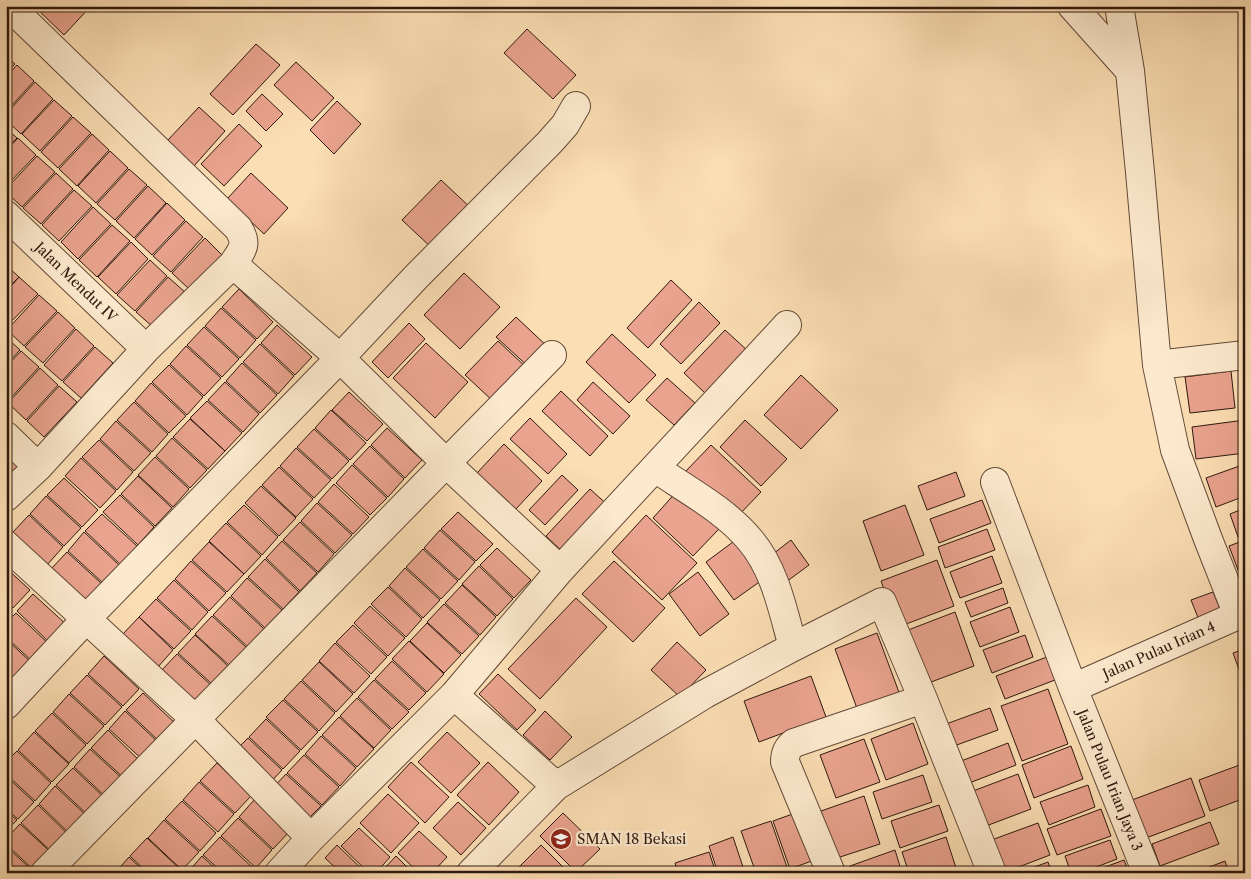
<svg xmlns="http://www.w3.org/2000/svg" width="1251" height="879" font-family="'Libre Caslon Text',serif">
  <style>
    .building { fill: #e9a38e; stroke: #2f180e }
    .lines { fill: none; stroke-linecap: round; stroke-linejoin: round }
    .minor-casing { stroke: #624a38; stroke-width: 30 }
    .minor { stroke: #fdeace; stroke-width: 28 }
    .labels { text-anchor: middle; stroke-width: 4.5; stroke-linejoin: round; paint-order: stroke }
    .street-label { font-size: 14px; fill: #2f180e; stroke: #fdeace }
    .poi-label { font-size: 14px; fill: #2f180e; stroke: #fdeace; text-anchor: start }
  </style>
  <rect width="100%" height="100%" fill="#fcdeb4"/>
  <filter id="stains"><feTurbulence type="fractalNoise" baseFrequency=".004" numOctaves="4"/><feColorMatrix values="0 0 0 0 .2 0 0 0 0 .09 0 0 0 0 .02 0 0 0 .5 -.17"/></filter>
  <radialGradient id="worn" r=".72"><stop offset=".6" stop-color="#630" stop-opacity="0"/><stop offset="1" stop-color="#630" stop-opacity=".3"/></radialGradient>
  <path class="building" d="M34 6H91L64 35Z
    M527 29 576 75 553 99 504 53Z
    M256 44 280 65 233 115 210 94Z
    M6 55 15 64 6 74Z
    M296 62 334 98 312 121 274 85Z
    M17 65 34 81 6 112V77Z
    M35 82 53 99 21 134 6 120V114Z
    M262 94 283 114 266 131 246 111Z
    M54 100 72 116 40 151 22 134Z
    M337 101 361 124 334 154 310 130Z
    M199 107 225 131 194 166 167 141Z
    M73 117 91 133 58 168 41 152Z
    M239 124 262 146 224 186 201 164Z
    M6 128 17 138 6 149Z
    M92 134 109 150 77 186 59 169Z
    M18 138 36 155 6 186V151Z
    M110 151 128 168 96 203 78 186Z
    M37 156 55 172 22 207 6 192V189Z
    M129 169 147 185 115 220 97 204Z
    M56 173 73 189 41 224 23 208Z
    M251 173 288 208 264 234 227 199Z
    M441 180 473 210 434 250 402 220Z
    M148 186 166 203 134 238 116 221Z
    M74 190 92 206 59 241 42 225Z
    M167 203 185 220 152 255 135 239Z
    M93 207 111 224 78 259 61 242Z
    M186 221 203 237 171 272 153 256Z
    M112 225 130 241 97 277 79 260Z
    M205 238 222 255 190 290 172 273Z
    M131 242 148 259 116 294 98 277Z
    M150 260 167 276 135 311 117 295Z
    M6 265 19 277 6 290Z
    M464 273 500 307 460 349 424 315Z
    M19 277 38 294 6 327V292Z
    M168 277 186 293 154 328 136 312Z
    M671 280 692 300 648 348 627 328Z
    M239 289 273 322 257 339 222 307Z
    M39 295 57 311 24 346 7 330Z
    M699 302 720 323 681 364 660 344Z
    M221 308 256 340 240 358 205 326Z
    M58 312 75 328 43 363 25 347Z
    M516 317 550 349 531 369 496 337Z
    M409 323 425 339 388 378 372 362Z
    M277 325 312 357 295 375 261 343Z
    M204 327 239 359 222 377 187 345Z
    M76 329 94 346 62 381 44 365Z
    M725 330 748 351 707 395 684 373Z
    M612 334 656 375 629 403 586 362Z
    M6 337 20 350 6 365Z
    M498 341 527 368 495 403 465 375Z
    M426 343 468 382 435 418 393 378Z
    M260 344 294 376 278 394 243 362Z
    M186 346 221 378 204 396 170 364Z
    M95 347 113 363 81 398 63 382Z
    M21 351 39 367 7 402 6 367Z
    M242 363 277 395 260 413 226 381Z
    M1245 364V402H1244L1240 365Z
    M169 365 203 397 187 415 152 382Z
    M40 368 58 385 26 420 8 403Z
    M1231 371 1235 408 1190 413 1185 377Z
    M801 375 838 410 801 449 764 415Z
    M667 378 695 403 674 425 646 400Z
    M225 382 259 414 243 432 208 400Z
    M593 382 630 416 613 434 577 400Z
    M151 383 186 416 169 433 135 401Z
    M59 386 77 402 44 437 27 421Z
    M561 391 608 436 590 456 542 411Z
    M349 392 383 424 367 441 332 410Z
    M207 401 242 433 225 451 190 418Z
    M134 402 168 434 152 452 117 420Z
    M331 410 366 443 350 460 315 428Z
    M530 418 567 454 548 474 510 439Z
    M190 419 225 451 208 469 173 437Z
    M745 420 787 459 761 486 720 447Z
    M1245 420V453L1196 459 1192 427Z
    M116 421 151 453 134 471 100 439Z
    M387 428 422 460 405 478 371 445Z
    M314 429 349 461 332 479 297 447Z
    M172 438 207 470 190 488 156 456Z
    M99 440 133 472 117 490 82 457Z
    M504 444 542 481 515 510 477 473Z
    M711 445 761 492 735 519 685 472Z
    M370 446 404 479 388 497 353 464Z
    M296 448 331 480 314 498 280 466Z
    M6 454 24 470 6 489Z
    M155 457 189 489 173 507 138 475Z
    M81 458 116 491 100 508 65 476Z
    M1245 464V496L1216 507 1206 478Z
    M352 465 387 498 370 515 336 483Z
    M279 467 313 499 296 517 262 485Z
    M956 472 965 496 927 510 918 486Z
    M562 475 578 490 545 525 529 510Z
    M138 476 172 508 155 526 121 494Z
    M64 478 98 510 82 527 47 495Z
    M334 484 369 517 353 534 318 502Z
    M261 486 296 518 279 536 245 503Z
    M590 489 611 508 566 555 546 536Z
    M678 490 719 529 693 556 653 518Z
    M120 495 154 527 138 545 103 512Z
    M46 496 81 528 64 546 30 514Z
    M982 500 991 523 939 543 930 519Z
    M317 503 352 535 335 553 301 521Z
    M244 505 278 537 262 555 227 522Z
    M905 505 924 555 881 571 863 521Z
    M1245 508V534L1238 537 1230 514Z
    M458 512 493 544 476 561 441 529Z
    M102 514 137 546 120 564 85 531Z
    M29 515 63 547 47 565 12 533Z
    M646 515 697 563 662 600 612 552Z
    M300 522 334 554 318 572 283 540Z
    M226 523 261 556 244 574 209 541Z
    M987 529 995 550 945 568 938 547Z
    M440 530 475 562 459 580 424 548Z
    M84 532 119 565 103 583 68 551Z
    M737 539 765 578 734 600 706 562Z
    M791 540 809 565 782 585 764 561Z
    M1245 540V567L1238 570 1229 546Z
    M282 541 317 573 300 591 266 558Z
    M209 542 244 574 227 592 192 560Z
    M497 548 531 580 514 598 480 565Z
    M423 549 458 581 441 599 406 567Z
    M67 552 102 584 85 601 51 569Z
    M992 556 1002 583 960 598 950 572Z
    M265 559 299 592 283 609 248 577Z
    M937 560 954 606 898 627 881 581Z
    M191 561 226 593 209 611 175 579Z
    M614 561 665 608 633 642 582 594Z
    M479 566 513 599 497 616 462 584Z
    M6 568 30 590 13 608 6 602Z
    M405 568 440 600 423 618 389 586Z
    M698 572 729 614 700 636 669 594Z
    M247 578 282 610 265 628 231 596Z
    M174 580 208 612 192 630 157 598Z
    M462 585 496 617 480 635 445 603Z
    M388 587 422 619 406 637 371 604Z
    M1003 588 1008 603 971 617 965 602Z
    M1213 592 1223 616 1201 625 1191 600Z
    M33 594 68 626 51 644 17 611Z
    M230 597 264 629 248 647 213 615Z
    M576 598 607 627 540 699 508 669Z
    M156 599 191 631 174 649 139 617Z
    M444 604 479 636 462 654 427 622Z
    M370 606 405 638 388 656 354 623Z
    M1010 607 1019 632 980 647 970 622Z
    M955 612 974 666 923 685 903 632Z
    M16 613 50 645 34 663 6 637V623Z
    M212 616 247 648 230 666 195 634Z
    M139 617 173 650 157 668 122 635Z
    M427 623 461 655 444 673 410 641Z
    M353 625 387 657 371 674 336 642Z
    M877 633 900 695 858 711 835 649Z
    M195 635 229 667 213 685 178 653Z
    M1025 635 1033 657 992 673 983 650Z
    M6 639 33 664 16 682 6 672Z
    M409 641 444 674 427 692 392 659Z
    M677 642 706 670 680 697 651 670Z
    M335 643 370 676 354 693 319 661Z
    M1245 649V686L1233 653Z
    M177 654 212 686 195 704 160 672Z
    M104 656 139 689 123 706 88 674Z
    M1047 657 1055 680 1005 699 996 676Z
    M392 661 426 693 409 710 375 679Z
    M319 662 353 694 336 712 302 680Z
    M498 674 536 710 517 730 479 694Z
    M87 675 122 707 105 725 70 693Z
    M811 676 826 717 759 742 744 701Z
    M374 680 409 712 392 729 358 697Z
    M301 681 335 713 319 731 284 699Z
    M1048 689 1068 744 1022 761 1001 706Z
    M143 693 177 725 161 743 126 710Z
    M69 694 104 726 87 744 53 712Z
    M357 698 391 730 374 748 340 716Z
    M283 700 318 732 301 750 266 717Z
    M990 708 998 730 954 746 946 724Z
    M125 711 160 744 144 761 109 729Z
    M545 711 572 737 550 760 523 735Z
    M52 713 86 745 69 763 35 731Z
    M339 717 374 749 357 767 322 735Z
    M266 719 300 751 283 769 249 737Z
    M913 723 928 764 886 780 871 739Z
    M108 730 142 763 126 780 91 748Z
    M34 732 69 764 52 782 18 750Z
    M447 732 480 763 451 793 418 762Z
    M321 736 356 768 340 786 305 754Z
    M248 738 282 770 266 787 231 755Z
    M864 739 880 782 836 798 820 755Z
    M1008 743 1016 765 964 785 956 763Z
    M1071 746 1083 779 1034 798 1022 765Z
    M90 749 125 781 108 799 74 767Z
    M17 751 51 783 35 801 6 774V762Z
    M304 755 339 787 322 805 287 773Z
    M411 762 449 797 425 823 388 787Z
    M488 762 519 792 489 825 457 795Z
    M217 763 251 796 235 813 200 781Z
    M1245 763V798L1210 811 1199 780Z
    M73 768 107 800 91 818 56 785Z
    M286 774 321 806 304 823 270 791Z
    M1018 774 1031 809 986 826 973 791Z
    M923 775 932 802 882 819 873 792Z
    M6 776 34 802 18 819 6 809Z
    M1191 778 1205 816 1146 838 1132 800Z
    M199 782 234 814 218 832 183 800Z
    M1088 785 1095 807 1049 825 1040 802Z
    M55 786 90 819 73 837 39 804Z
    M388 794 419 823 391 853 360 823Z
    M864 796 880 844 837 858 821 811Z
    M255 799 290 831 273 849 239 817Z
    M182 801 216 833 200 851 165 819Z
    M458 802 486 828 461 855 433 828Z
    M38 805 72 838 56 856 21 823Z
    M939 805 948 831 900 848 891 821Z
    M1101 809 1111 836 1057 855 1047 829Z
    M6 811 17 820 6 831Z
    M801 811 817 859 790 869 773 821Z
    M563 813 600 849 576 872 540 836Z
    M238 818 272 850 256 868 221 836Z
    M164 820 199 852 182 870 148 838Z
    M771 821 789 873H756L741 831Z
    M1210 822 1219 844 1160 866 1152 844Z
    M1038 823 1050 855 1003 873 986 842Z
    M20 824 55 856 37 873 6 844V839Z
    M359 828 390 857 376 873H369L341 846Z
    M419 831 447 857 432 873H419L398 853Z
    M220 837 254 869 251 873H223L203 855Z
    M733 837 745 873H718L709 846Z
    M946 837 957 871 952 873H909L902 852Z
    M147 838 182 871 180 873H148L130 856Z
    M1110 840 1117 859 1081 873H1071L1065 856Z
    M337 845 366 873H341L325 858Z
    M541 845 569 873H513Z
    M6 846 35 873H6Z
    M895 850 902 873H852L850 866Z
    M709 852 716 873H678L675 863Z
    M202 856 220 873H187Z
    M396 856 413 873H380Z
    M129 857 146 873H115Z
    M1124 860 1129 873H1089Z
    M1225 861 1229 873H1194Z
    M1048 862 1052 873H1018Z"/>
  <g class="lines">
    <g class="minor-casing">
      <path id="minor" d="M1072 6 1130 71
        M1119 6 1130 71 1140 172 1157 365 1175 450 1208 539 1238 615
        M6 215 146 349
        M233 264 340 358 447 464 560 570
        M1157 365 1245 355
        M6 436 38 467
        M655 468C687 490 725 510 750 540 775 569 783 611 793 647
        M995 482 1073 688 1147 873
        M6 497 38 467 146 349 233 264C243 249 248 244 238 228L9 6
        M6 545 196 720 311 838
        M1073 688 1245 612
        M454 695 556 786
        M6 705 86 619 340 358 416 277 550 142 565 125 576 106
        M45 873 552 355
        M279 873 311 838 454 695 560 570 787 325
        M471 873 556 786 705 694 793 647 882 602 923 699 992 873
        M831 873 785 762C785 753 787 748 794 743L923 699"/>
    </g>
    <use href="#minor" class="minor"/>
  </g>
  <defs>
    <g id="school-disc" transform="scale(1.125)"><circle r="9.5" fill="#8f2418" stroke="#fdeace"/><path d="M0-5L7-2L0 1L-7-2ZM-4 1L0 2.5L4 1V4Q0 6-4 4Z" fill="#fff"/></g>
  </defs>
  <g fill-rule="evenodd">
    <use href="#school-disc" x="561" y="839"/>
  </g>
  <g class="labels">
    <g class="street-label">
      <text transform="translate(76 282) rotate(44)" y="5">Jalan Mendut IV</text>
      <text transform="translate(1159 650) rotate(-24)" y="5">Jalan Pulau Irian 4</text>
      <text transform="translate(1110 780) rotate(68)" y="5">Jalan Pulau Irian Jaya 3</text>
    </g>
    <g class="poi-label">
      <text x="577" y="844">SMAN 18 Bekasi</text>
    </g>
  </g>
  <rect width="1251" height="879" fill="none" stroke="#fcdeb4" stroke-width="25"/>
  <rect x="8" y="8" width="1236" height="864" fill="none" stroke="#2f180e" stroke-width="2.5"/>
  <rect x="12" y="12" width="1226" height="854" fill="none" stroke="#2f180e"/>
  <rect width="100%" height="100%" filter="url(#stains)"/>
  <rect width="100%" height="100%" fill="url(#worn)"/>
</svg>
